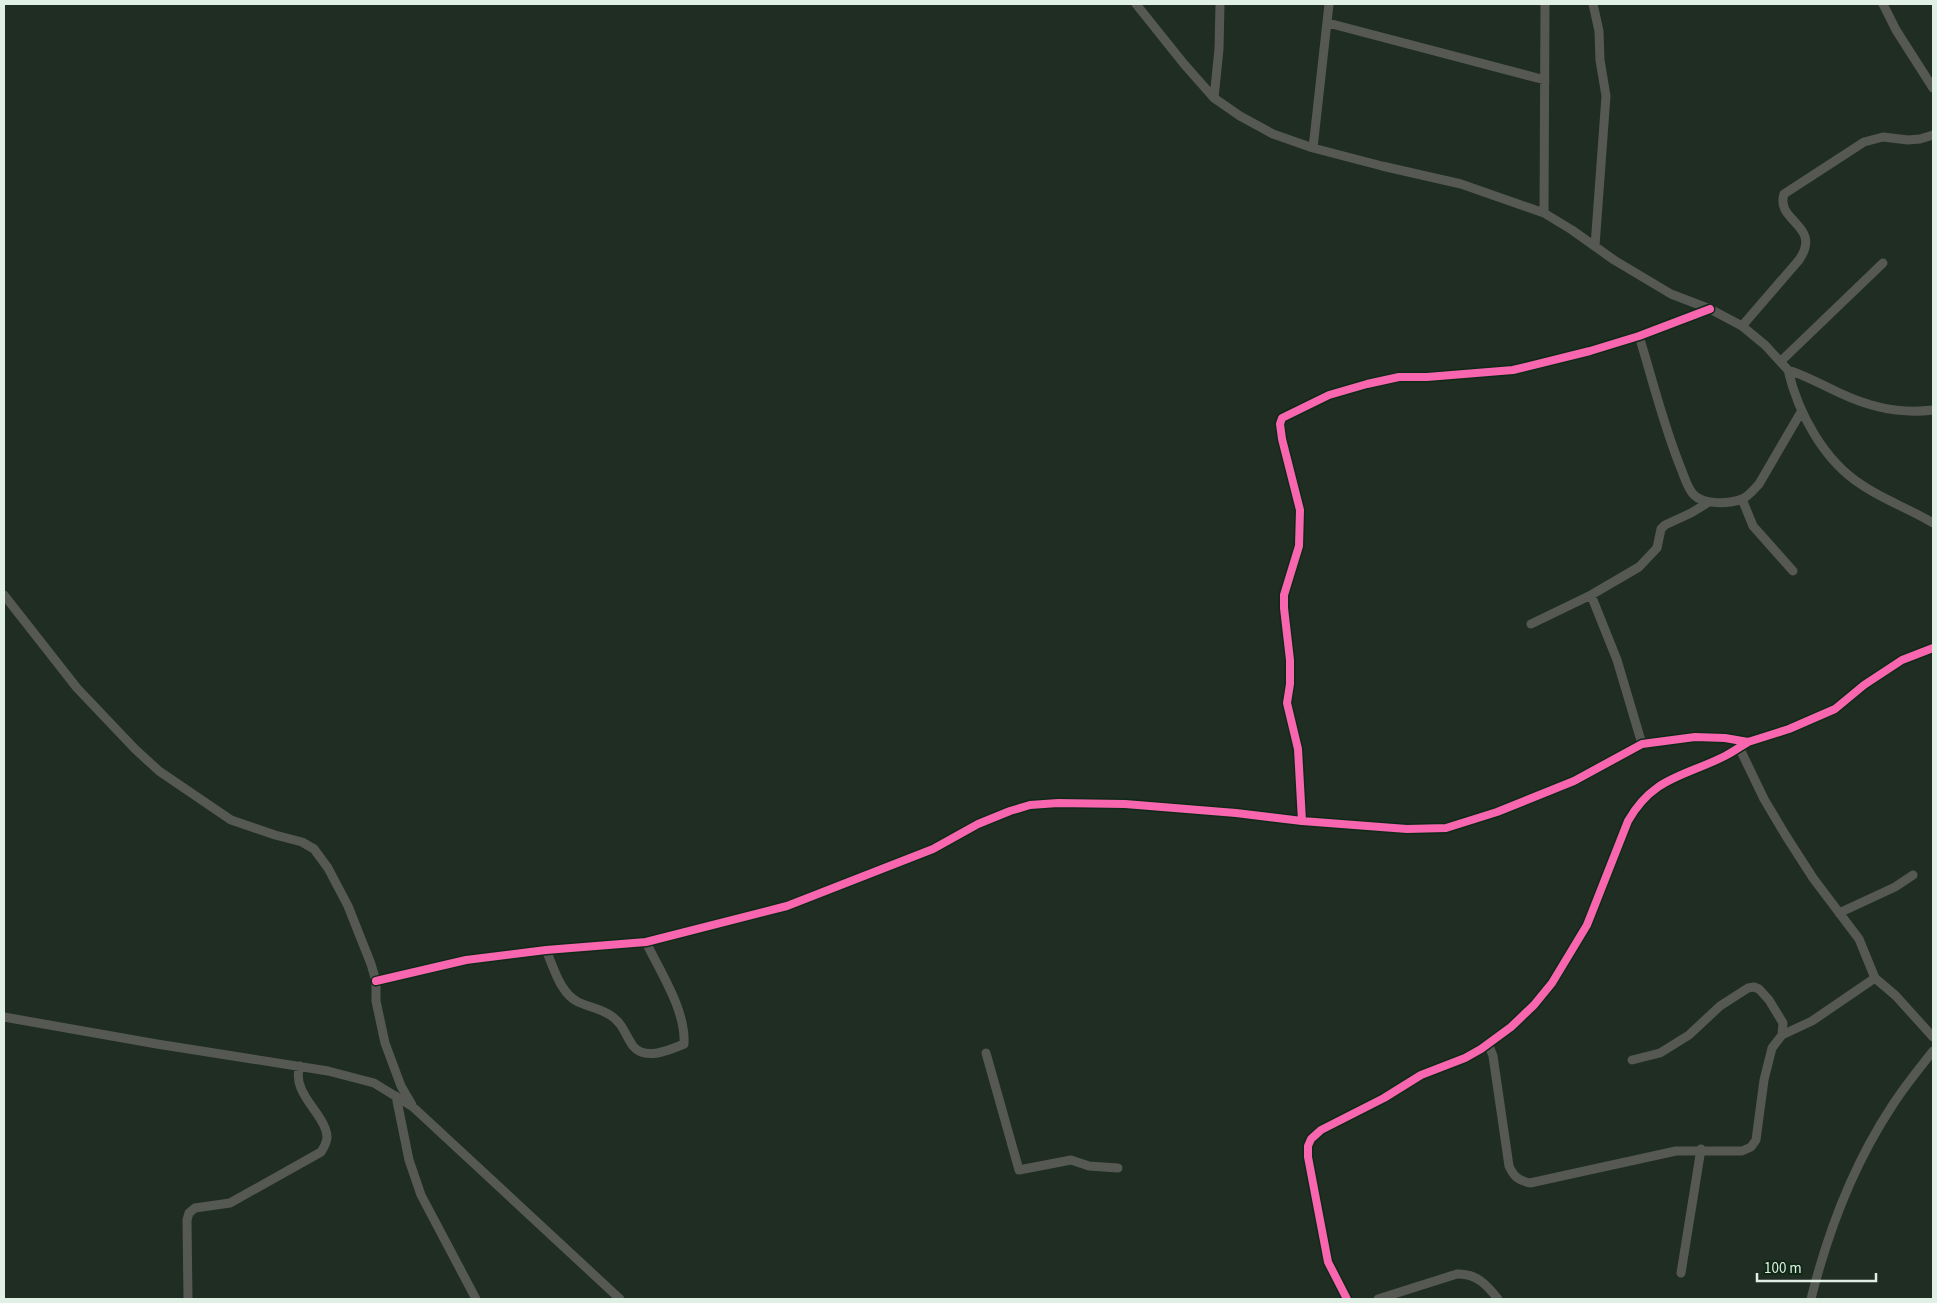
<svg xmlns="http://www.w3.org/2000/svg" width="1937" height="1303" font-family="'Source Sans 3',sans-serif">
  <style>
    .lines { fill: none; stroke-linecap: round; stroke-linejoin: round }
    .minor { stroke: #565953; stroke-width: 9 }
    .cycleway-casing { stroke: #102917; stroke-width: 11 }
    .cycleway { stroke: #f766af; stroke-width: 8 }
  </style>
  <rect width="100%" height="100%" fill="#202d23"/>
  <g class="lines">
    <path class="minor" d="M1136 4 1184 64 1214 98 1240 116 1273 134 1313 148 1382 166 1461 184 1544 213 1572 230 1614 260 1671 294 1710 309 1742 326
      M1593 4 1599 31 1600 60 1606 96 1595 246
      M1883 4 1896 30 1933 88
      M1328 23 1545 80
      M1214 98 1219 49 1220 4
      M1313 148 1329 4
      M1544 213 1545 4
      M1639 336C1653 381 1664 428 1682 471 1685 479 1688 489 1694 495 1704 505 1729 504 1742 499 1749 496 1754 489 1759 484L1801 412
      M1781 361 1883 263
      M1788 370 1765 345 1742 326 1799 260C1823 225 1775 222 1784 194L1864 142 1883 137 1908 140 1920 139 1933 135
      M1933 410C1902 414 1870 407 1842 394 1824 386 1807 376 1788 370 1798 413 1824 461 1862 485 1884 500 1910 509 1933 523
      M1742 499 1753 526 1793 571
      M4 595 77 688 135 749 159 771 231 820 275 835 302 842 314 849 328 868 348 906 371 964 376 981V1001L385 1043 401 1086 412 1105
      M1591 595 1617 660 1642 744
      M1531 624 1591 595 1639 567 1657 548 1661 529 1665 525 1691 513 1709 502
      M1739 747 1764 799 1786 836 1813 878 1859 939 1875 978 1896 996 1933 1037
      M1302 821 1298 749 1287 703 1290 684V660L1284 608V595L1299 546 1300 510 1282 439 1280 424 1282 418 1329 395 1367 384 1399 377H1427L1513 370 1590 351 1639 336 1710 309
      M1839 913 1895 887 1913 875
      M546 950C554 968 560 993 578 1002 589 1007 601 1009 610 1015 623 1023 625 1035 633 1046 645 1061 670 1050 684 1044 686 1010 660 972 646 942
      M376 981 466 960 546 950 646 942 787 906 933 849 978 824 1010 811 1030 805 1058 803 1125 804 1236 813 1302 821 1407 829 1446 828 1497 812 1574 781 1642 744 1695 737 1725 738 1748 742 1789 729 1835 709 1864 685 1902 660 1933 648
      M4 1017 157 1044 328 1071 374 1083 413 1107 620 1299
      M1488 1043 1493 1056 1509 1166C1514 1177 1518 1180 1530 1183L1676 1151H1742L1751 1147 1756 1140 1764 1080 1772 1048 1782 1035 1812 1021 1875 978
      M986 1053 1019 1170 1071 1160 1089 1166 1118 1168
      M1632 1060 1660 1053 1689 1035 1720 1006 1748 988 1754 987 1759 989 1769 1000 1783 1023 1782 1035
      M396 1096 409 1160 421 1195 476 1299
      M1681 1273 1701 1149
      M188 1299 187 1220 189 1213 195 1208 230 1203 321 1152C324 1147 327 1143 327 1137 326 1114 290 1093 300 1066
      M1347 1299 1328 1262 1308 1157V1146L1311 1139 1321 1130 1384 1098 1421 1075 1465 1058 1481 1049 1511 1027 1534 1005 1552 983 1587 925 1628 821C1653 777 1683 777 1725 756 1733 752 1740 747 1748 742
      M1378 1299 1457 1274C1476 1273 1487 1285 1498 1299
      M1811 1299C1828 1231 1853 1165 1892 1106 1904 1087 1919 1069 1933 1051"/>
    <g class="cycleway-casing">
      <path id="cycleway" d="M1302 821 1298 749 1287 703 1290 684V660L1284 608V595L1299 546 1300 510 1282 439 1280 424 1282 418 1329 395 1367 384 1399 377H1427L1513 370 1590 351 1639 336 1710 309
        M376 981 466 960 546 950 646 942 787 906 933 849 978 824 1010 811 1030 805 1058 803 1125 804 1236 813 1302 821 1407 829 1446 828 1497 812 1574 781 1642 744 1695 737 1725 738 1748 742 1789 729 1835 709 1864 685 1902 660 1933 648
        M1347 1299 1328 1262 1308 1157V1146L1311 1139 1321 1130 1384 1098 1421 1075 1465 1058 1481 1049 1511 1027 1534 1005 1552 983 1587 925 1628 821C1653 777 1683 777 1725 756 1733 752 1740 747 1748 742"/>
    </g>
    <use href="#cycleway" class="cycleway"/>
  </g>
  <rect width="1937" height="1303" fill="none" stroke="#e1f0e4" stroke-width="10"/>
  <path d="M1757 1273v8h119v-8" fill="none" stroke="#e1f0e4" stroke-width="2.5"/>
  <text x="1764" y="1273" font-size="15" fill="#e1f0e4" stroke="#102917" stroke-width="4" paint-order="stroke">100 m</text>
</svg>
